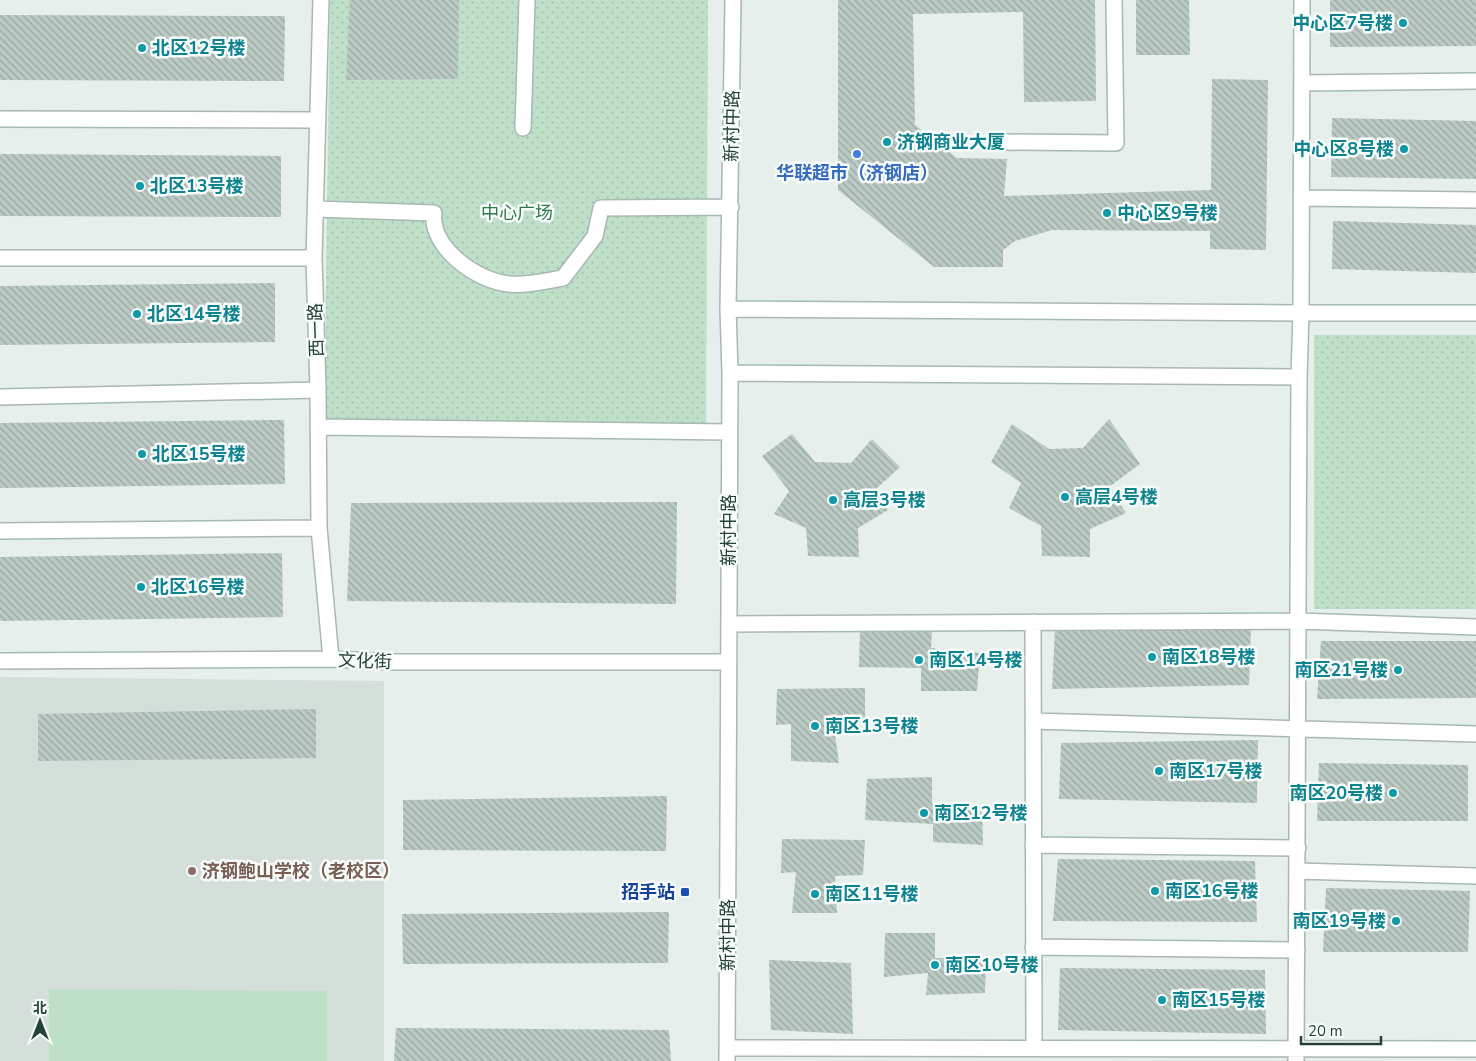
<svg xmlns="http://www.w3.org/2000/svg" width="1476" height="1061" font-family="'Nunito Sans','Noto Sans SC',sans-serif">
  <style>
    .built { fill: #d4dfda }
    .green { fill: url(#green-dots) }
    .pitch { fill: #bfe0c8 }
    .building { fill: url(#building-back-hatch) }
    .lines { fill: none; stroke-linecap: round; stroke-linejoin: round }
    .minor-casing { stroke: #a8b8b2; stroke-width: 18 }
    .minor { stroke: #fff; stroke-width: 15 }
    .culture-dot { fill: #0f9aa8; stroke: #f7fbf9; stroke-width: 2 }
    .shop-dot { fill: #3f7fe0; stroke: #f7fbf9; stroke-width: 2 }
    .education-dot { fill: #8d6e63; stroke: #f7fbf9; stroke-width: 2 }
    .transit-dot { fill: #1a4fb4; stroke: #f7fbf9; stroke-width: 2 }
    .labels { text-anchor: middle; stroke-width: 5; stroke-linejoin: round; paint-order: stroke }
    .culture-label { font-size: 18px; font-weight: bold; fill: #0d838f; stroke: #f7fbf9; text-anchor: start }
    .street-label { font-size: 18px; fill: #24423a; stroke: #f7fbf9 }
    .shop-label { font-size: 18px; font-weight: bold; fill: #366cbe; stroke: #f7fbf9 }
    .park-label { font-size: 18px; fill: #2d7a4b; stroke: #f7fbf9 }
    .education-label { font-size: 18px; font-weight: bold; fill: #785e54; stroke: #f7fbf9; text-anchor: start }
    .transit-label { font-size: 18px; font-weight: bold; fill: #164399; stroke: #f7fbf9; text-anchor: end }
  </style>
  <defs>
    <pattern id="green-dots" width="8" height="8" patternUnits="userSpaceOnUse" patternTransform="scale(1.25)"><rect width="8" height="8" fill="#bfe0c8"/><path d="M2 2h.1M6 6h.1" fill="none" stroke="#a4c1ad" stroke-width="1.8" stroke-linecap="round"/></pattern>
    <pattern id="building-back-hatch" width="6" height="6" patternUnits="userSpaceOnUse" patternTransform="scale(1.25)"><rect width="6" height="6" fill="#bbcac4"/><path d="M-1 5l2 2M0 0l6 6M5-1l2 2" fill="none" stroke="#98a6a0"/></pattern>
  </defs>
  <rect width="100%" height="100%" fill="#e6efeb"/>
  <path class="built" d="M0 677 384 681V1061H0Z"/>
  <path class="green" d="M330 0H708L706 428 324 426Z
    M1314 335H1476V609H1314Z"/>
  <path class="pitch" d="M49 989 327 991V1061H49Z"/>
  <path class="building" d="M350 0H459L458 79 346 80Z
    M838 0H1095L1096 101 1024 102 1023 12 913 14 915 125 957 158 1007 159 1004 196 1211 190 1212 79 1268 80 1266 250 1210 249V231L1052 230 1015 241 1003 250V267H934L838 190Z
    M1136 0H1189L1190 55H1136Z
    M1330 0H1476V46L1330 47Z
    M0 15 285 16 284 81 0 80Z
    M1332 118 1476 121V179L1331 177Z
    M0 154 281 156V217L0 216Z
    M1333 221 1476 225V273L1332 269Z
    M275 283V342L0 345V286Z
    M1109 419 1140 464 1109 487 1126 513 1090 529V557L1042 556 1041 526 1009 508 1021 483 991 462 1012 424 1049 449 1083 448Z
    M284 420 285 484 0 488V423Z
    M792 434 815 462 851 463 872 439 900 467 876 489 888 510 858 528 859 557 808 556 806 528 774 514 789 491 762 456Z
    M677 502 676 604 347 601 351 503Z
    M282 553 283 617 0 621V557Z
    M860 628 932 630 931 648 980 653 977 691H921V668L859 667Z
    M1251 628 1249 685 1052 689 1055 629Z
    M1321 641H1476V698L1317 699Z
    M865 688V719L834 727 839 763 791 761V724L776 725 777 689Z
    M316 709V758L38 761V714Z
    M1258 740 1257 803 1059 799 1061 743Z
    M1319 763 1468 765V821H1317Z
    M932 777V804L982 806 983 845 933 842V824L865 820 867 779Z
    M667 796 666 851 403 850V800Z
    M782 839 865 840 863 875 835 876 837 913H792L796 872 781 873Z
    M1058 859 1255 861 1257 922 1053 921Z
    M1326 888 1470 891 1468 952H1323Z
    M669 912 668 963 403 964 402 914Z
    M885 933H935V958H986L985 993 926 995 928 973 884 977Z
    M769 960 851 963 853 1034 771 1030Z
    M1060 968 1265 970 1266 1034 1058 1030Z
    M396 1028 669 1030 671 1061H394Z"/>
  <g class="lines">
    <g class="minor-casing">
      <path id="minor" d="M321 0 314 258 318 390 319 528 331 659
        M1302 83 1476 81
        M0 119 318 120
        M523 128 527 0
        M1003 142 1116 143 1114 0
        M1301 198 1476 200
        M316 209 434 213C430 248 477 281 509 284 526 286 545 281 563 278L595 236 601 208 731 207
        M0 258H314
        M728 309 1301 313H1476
        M730 373 1299 377
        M0 397 318 390
        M318 427 729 432
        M0 531 319 528
        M1033 622 1034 1048
        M729 624 1298 621 1476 627
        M0 661 331 659 393 662H729
        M1033 721 1476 734
        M1033 845 1298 848
        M1297 871 1476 876
        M1033 947 1297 950
        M728 1048 1476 1049
        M727 1061 730 373 728 309 733 0
        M1296 1061 1299 377 1301 313 1302 0"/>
    </g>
    <use href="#minor" class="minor"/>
  </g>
  <g class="culture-dot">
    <circle cx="1403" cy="23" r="5"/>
    <circle cx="142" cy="48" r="5"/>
    <circle cx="887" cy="142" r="5"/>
    <circle cx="1404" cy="149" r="5"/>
    <circle cx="140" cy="186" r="5"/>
    <circle cx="1107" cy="213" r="5"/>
    <circle cx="137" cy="314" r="5"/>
    <circle cx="142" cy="454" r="5"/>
    <circle cx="1065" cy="497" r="5"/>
    <circle cx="833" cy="500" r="5"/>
    <circle cx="141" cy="587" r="5"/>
    <circle cx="1152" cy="657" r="5"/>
    <circle cx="919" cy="660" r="5"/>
    <circle cx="1398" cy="670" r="5"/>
    <circle cx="815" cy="726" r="5"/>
    <circle cx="1159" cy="771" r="5"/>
    <circle cx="1393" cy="793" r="5"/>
    <circle cx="924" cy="813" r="5"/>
    <circle cx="1155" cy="891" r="5"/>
    <circle cx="815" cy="894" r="5"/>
    <circle cx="1396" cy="921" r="5"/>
    <circle cx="935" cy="965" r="5"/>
    <circle cx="1162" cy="1000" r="5"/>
  </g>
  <circle class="shop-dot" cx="857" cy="154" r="5"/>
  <circle class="education-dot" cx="192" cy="871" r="5"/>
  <rect class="transit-dot" x="680" y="887" width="10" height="10" rx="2.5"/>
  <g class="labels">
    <g class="culture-label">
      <text x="1393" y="29" text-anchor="end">中心区7号楼</text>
      <text x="152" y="54">北区12号楼</text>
      <text x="897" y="148">济钢商业大厦</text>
      <text x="1394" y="155" text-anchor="end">中心区8号楼</text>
      <text x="150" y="192">北区13号楼</text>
      <text x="1117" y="219">中心区9号楼</text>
      <text x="147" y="320">北区14号楼</text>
      <text x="152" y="460">北区15号楼</text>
      <text x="1075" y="503">高层4号楼</text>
      <text x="843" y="506">高层3号楼</text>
      <text x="151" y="593">北区16号楼</text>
      <text x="1162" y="663">南区18号楼</text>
      <text x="929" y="666">南区14号楼</text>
      <text x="1388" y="676" text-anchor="end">南区21号楼</text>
      <text x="825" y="732">南区13号楼</text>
      <text x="1169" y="777">南区17号楼</text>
      <text x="1383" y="799" text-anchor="end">南区20号楼</text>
      <text x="934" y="819">南区12号楼</text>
      <text x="1165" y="897">南区16号楼</text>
      <text x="825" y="900">南区11号楼</text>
      <text x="1386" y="927" text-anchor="end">南区19号楼</text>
      <text x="945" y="971">南区10号楼</text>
      <text x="1172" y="1006">南区15号楼</text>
    </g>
    <g class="street-label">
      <text transform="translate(732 126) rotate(-89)" y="6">新村中路</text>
      <text transform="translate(316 330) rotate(-92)" y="6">西一路</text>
      <text transform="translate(729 530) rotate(-90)" y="6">新村中路</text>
      <text transform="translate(365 661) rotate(2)" y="6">文化街</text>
      <text transform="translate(728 935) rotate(-90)" y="6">新村中路</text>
    </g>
    <g class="shop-label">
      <text x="857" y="179">华联超市（济钢店）</text>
    </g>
    <g class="park-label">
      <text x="517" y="219">中心广场</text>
    </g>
    <g class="education-label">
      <text x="202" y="877">济钢鲍山学校（老校区）</text>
    </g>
    <g class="transit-label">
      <text x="675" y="898">招手站</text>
    </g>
  </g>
  <g transform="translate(40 1021)" stroke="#f7fbf9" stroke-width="4" paint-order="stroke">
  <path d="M0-4L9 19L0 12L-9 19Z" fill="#24423a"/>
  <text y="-8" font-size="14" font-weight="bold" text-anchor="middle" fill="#24423a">北</text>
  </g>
  <path d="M1301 1036v8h80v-8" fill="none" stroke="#24423a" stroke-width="2.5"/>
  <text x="1308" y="1036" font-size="15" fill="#24423a" stroke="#f7fbf9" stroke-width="4" paint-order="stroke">20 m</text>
</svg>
